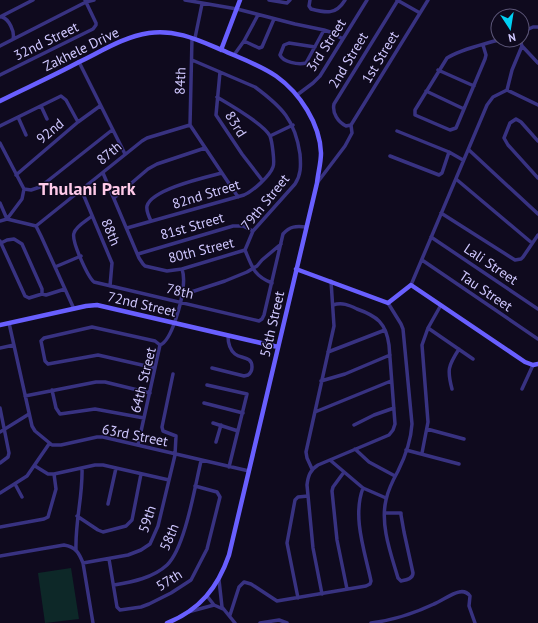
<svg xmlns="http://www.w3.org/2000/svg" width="538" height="623" font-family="'PT Sans',sans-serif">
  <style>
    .green { fill: #0d2828 }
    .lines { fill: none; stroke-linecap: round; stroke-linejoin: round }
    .street { stroke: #383281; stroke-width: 3.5 }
    .secondary { stroke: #695fff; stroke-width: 4.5 }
    .labels { text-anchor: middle; stroke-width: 3; stroke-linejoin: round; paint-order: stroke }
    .street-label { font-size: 14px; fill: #d0c8ff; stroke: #0f0a1e }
    .district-label { font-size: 18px; font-weight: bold; fill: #ffcae9; stroke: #0f0a1e }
  </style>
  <rect width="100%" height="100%" fill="#0f0a1e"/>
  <path class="green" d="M71 568 79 619 45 623 38 573Z"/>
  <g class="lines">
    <path class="street" d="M185 0 237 9 295 24 324 30 330 32 343 39
      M269 0 287 3 290 0
      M310 0 309 6 311 9C326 13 336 15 345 0
      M397 0 420 13
      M0 17 33 0
      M2 17C9 19 15 32 13 39
      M522 32 533 27H538
      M195 38 202 4
      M520 40 522 46 538 63
      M244 41 259 48 262 47 274 19
      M483 45 486 55 485 59 456 128 450 130 415 115V110L447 58C461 49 482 45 498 40
      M0 46 86 2 94 0
      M315 47 289 43 284 45 280 55C283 62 298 65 306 63L324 30
      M234 55 244 41 258 15
      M192 60 255 87C282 107 295 120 300 154 301 166 301 175 295 184L253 231 245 250C252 267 254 276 272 283
      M79 62 125 154
      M438 70 474 86
      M220 72 216 115 242 154 262 180
      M0 75 93 29 96 25V23L85 0
      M507 90 538 105
      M426 91 464 109
      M297 95 313 83 320 76 367 0
      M41 106 47 119
      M18 117 26 135
      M190 125 192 38
      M190 125 238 197
      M351 125 346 126C338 122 332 113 334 104L398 0
      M351 125 428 0
      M0 126 61 96 66 100 78 122
      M397 131 449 152 463 160
      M270 136 293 125
      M538 141 521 122 516 119 510 123 504 138 508 145 538 178
      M0 143 24 189 31 190 40 187 112 130
      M469 150 538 214
      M390 156 439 175 442 173 449 152
      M103 173 139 258 143 264 145 266 167 271 182 269 245 250
      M16 175 78 122 100 106
      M456 179 532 243
      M317 183 345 146 352 133 351 125
      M81 189 112 263 110 286
      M114 198 148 169 157 164 205 148
      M0 203 7 219
      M441 213 515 260 521 259 523 257 538 235
      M92 216C86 221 76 226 74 233 71 241 88 277 94 282L259 321 262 319 264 315 283 234C290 226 296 226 306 227
      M7 219 22 199 24 189
      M0 221 7 219 36 226
      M151 221C149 217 146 211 147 206 152 189 207 177 222 173
      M36 226 142 141 147 138 190 125
      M36 226 41 236 74 309
      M127 228 244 195C253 191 270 176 273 167 275 163 272 141 270 136 264 124 229 104 217 97
      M431 237 538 309
      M0 241 25 296 29 298 42 294V289L22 244 14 239 7 240 1 243
      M138 254 233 226H243L253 231
      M422 260 538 339
      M55 267 81 256
      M411 285 487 105 493 97 507 90 512 70 522 46
      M42 294 46 295 65 289
      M182 295 225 281 247 272 257 266 262 260 281 244
      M9 323 32 426 35 431 52 445H61L97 437H103L249 471
      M428 328 473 359
      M160 345C172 341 182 300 183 288 184 281 184 275 182 269
      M0 348 14 345
      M328 352 385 330
      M155 368 98 355 48 364 45 361 41 341 44 338 92 327 155 341 160 345
      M212 368 244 376 248 375C251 373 252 370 252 367 252 356 241 359 235 354 229 349 228 343 228 336
      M321 381 345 374 390 355
      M207 385 247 394 229 467
      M452 389C447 370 448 366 459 349
      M522 389 533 365
      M52 390 56 408 60 414 95 409 144 418
      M25 396 96 382H105L150 393
      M204 403 243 413
      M0 408 9 453 8 457 0 463
      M315 412 391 381
      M213 423 238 431
      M354 425 374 415 394 408
      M427 429 464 439
      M0 432 29 414
      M216 442 221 425
      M138 445 160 345
      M355 449 369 462 395 476
      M406 450 459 464
      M422 453 428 422 422 345 428 328 441 305
      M330 460 363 488 386 498
      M35 466 48 474H54L95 465H103L169 480
      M312 469 307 458 306 452 334 326 331 281
      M344 472 333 487 332 491 337 540 347 589
      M15 484 22 497
      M0 493 27 476 49 444
      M108 504 116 468
      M385 513H401V515L404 532 413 573C413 579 406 580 401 581L398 578C391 554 380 525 386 500 388 490 393 480 398 471 405 457 411 440 412 424L403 329 401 324 388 303
      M77 516 98 530 103 532 126 526 132 520 141 474
      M0 527 44 519 48 517 56 489 54 474
      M76 550C75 521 83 496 82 468
      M0 556 64 545C76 547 79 553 83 563L93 623
      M109 559 117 607 120 610 141 607 149 604 171 593 191 580 207 549 220 497 217 492 195 486
      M83 563 128 555 141 550 150 544 158 526 175 455 176 436 163 431 162 427 173 374
      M219 580 222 607 235 623
      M114 585C132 582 153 578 167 565 185 548 195 486 201 461
      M322 594 313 548 307 485C308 476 310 470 318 465L389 435 393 430 395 424 389 345C386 323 377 316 357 309 349 305 342 302 333 305
      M207 596 214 605
      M298 598 287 543 295 500 298 497 308 496
      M188 612 214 605 223 609
      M230 615 239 587 244 582 251 584 277 601 366 586 370 584 371 581C365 552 352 517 363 488
      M260 623 279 620 287 623
      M371 623C394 620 413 614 434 604 442 601 450 594 459 592 463 591 467 592 470 596L469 606 475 623"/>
    <path class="secondary" d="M221 50 240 0
      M0 101C26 88 53 76 79 62 102 51 123 37 149 33 175 29 198 40 222 50 240 58 260 65 276 76 300 93 320 124 321 153 321 163 318 173 317 183L229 555C218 587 200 610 167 623
      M296 269 388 303 411 285 525 362 533 365 538 364
      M0 325 86 306 97 305 278 347"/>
  </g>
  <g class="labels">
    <g class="street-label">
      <text transform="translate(46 41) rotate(-26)" y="5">32nd Street</text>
      <text transform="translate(326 45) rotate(-57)" y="5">3rd Street</text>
      <text transform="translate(81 49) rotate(-26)" y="5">Zakhele Drive</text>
      <text transform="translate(380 57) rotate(-59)" y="5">1st Street</text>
      <text transform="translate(348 60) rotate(-59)" y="5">2nd Street</text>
      <text transform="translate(180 81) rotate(-88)" y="5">84th</text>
      <text transform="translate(236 124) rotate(58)" y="5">83rd</text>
      <text transform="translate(50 131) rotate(-40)" y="5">92nd</text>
      <text transform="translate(109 153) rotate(-40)" y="5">87th</text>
      <text transform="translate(206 194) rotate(-17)" y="5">82nd Street</text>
      <text transform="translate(265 202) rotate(-51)" y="5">79th Street</text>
      <text transform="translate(192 226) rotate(-16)" y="5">81st Street</text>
      <text transform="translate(111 232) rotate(67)" y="5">88th</text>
      <text transform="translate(201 250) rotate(-14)" y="5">80th Street</text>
      <text transform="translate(491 264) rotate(34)" y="5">Lali Street</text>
      <text transform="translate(180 291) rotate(13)" y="5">78th</text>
      <text transform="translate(486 291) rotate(34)" y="5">Tau Street</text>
      <text transform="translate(142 304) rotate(13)" y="5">72nd Street</text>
      <text transform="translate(272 324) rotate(-77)" y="5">56th Street</text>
      <text transform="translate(143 380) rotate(-76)" y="5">64th Street</text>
      <text transform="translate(135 435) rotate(11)" y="5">63rd Street</text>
      <text transform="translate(147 519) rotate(-72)" y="5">59th</text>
      <text transform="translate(169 537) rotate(-67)" y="5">58th</text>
      <text transform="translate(169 580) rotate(-32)" y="5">57th</text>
    </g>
    <g class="district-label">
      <text x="87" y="195">Thulani Park</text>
    </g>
  </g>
  <g transform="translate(510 28) rotate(168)"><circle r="19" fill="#0f0a1e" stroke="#5c5678"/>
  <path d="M0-3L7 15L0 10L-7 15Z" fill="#00d0f3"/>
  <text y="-6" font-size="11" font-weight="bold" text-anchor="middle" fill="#d0c8ff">N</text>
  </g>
</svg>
